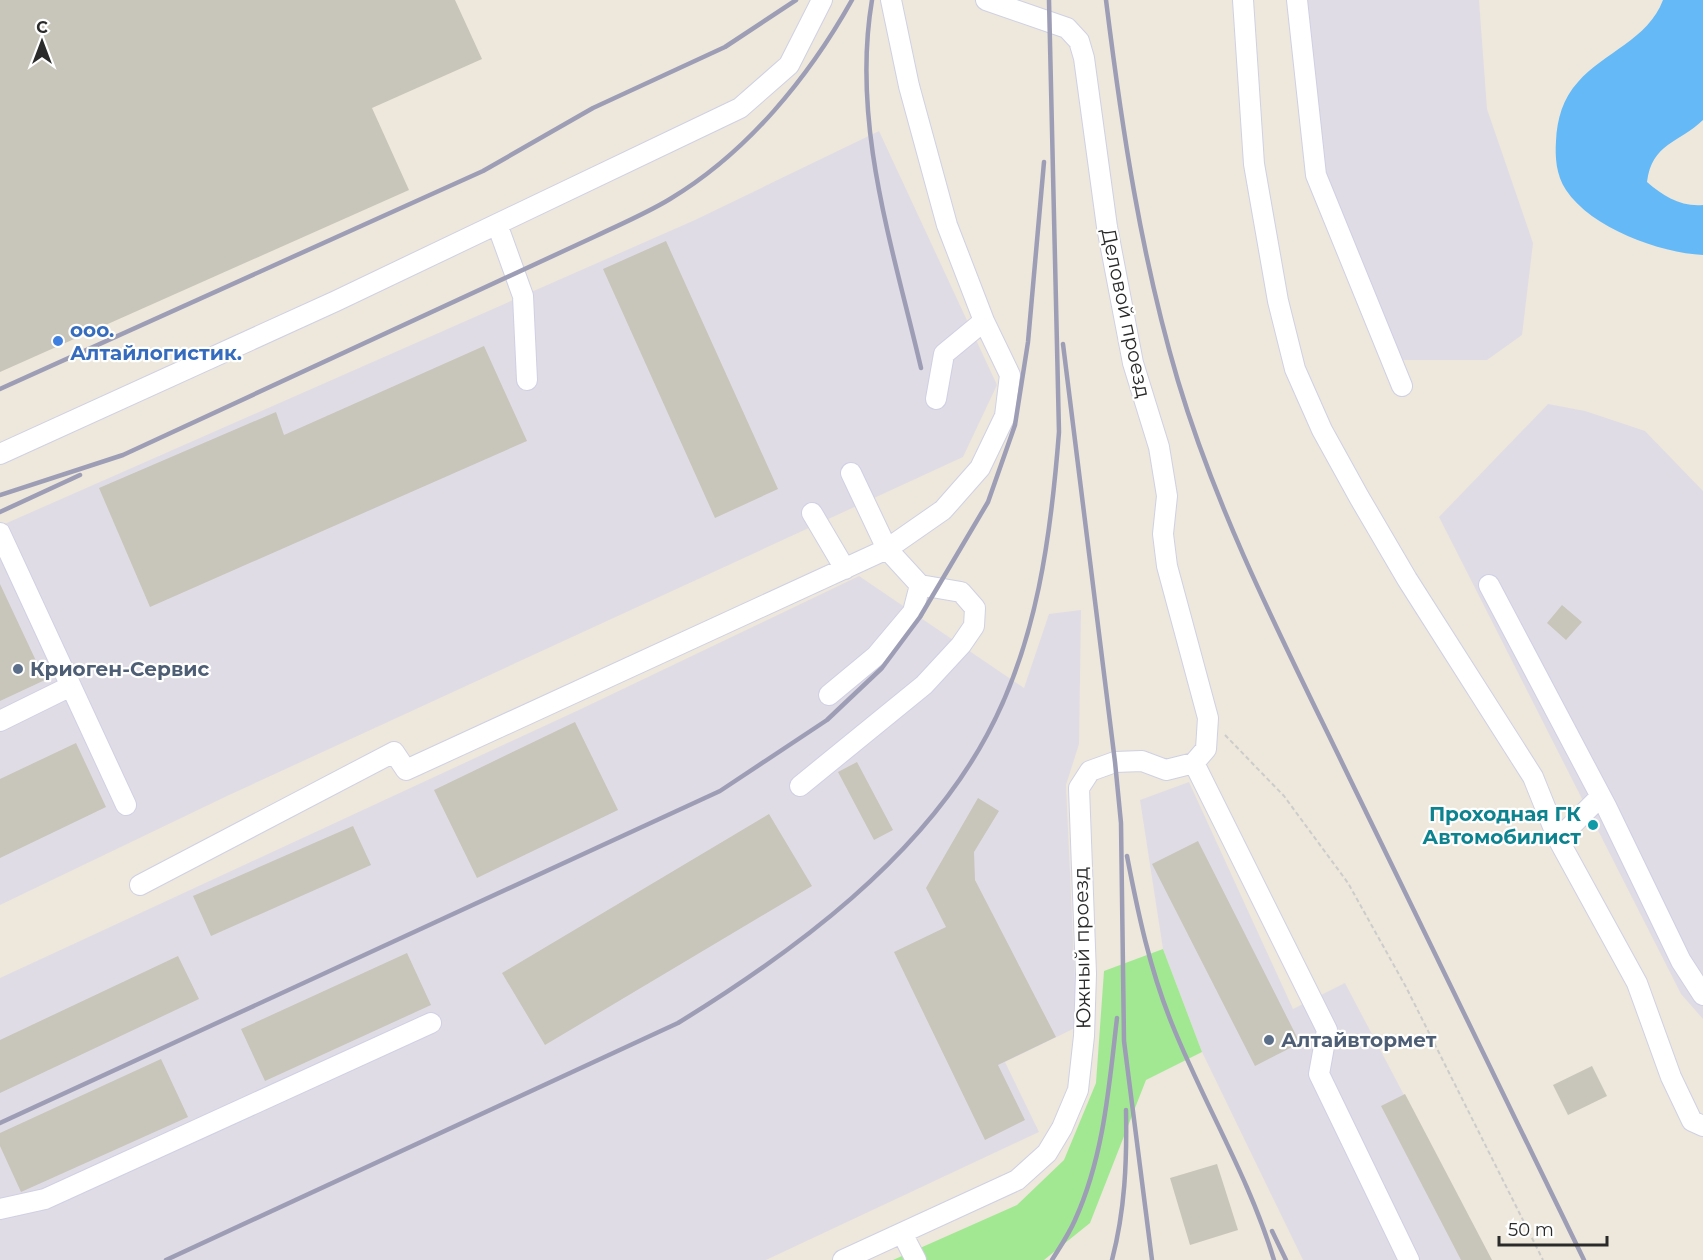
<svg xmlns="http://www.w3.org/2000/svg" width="1703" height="1260" font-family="Montserrat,sans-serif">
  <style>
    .industrial { fill: #e0dce5 }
    .green { fill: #a2e893 }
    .water { fill: #66b9f7 }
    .building { fill: #c8c5ba }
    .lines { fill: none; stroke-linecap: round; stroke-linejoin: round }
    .minor-casing { stroke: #d0d0e4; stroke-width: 22 }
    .path { stroke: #ccc; stroke-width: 2; stroke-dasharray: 4.5 3; stroke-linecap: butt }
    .minor { stroke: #fff; stroke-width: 20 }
    .rail { stroke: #9d9db6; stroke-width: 4.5 }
    .shop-dot { fill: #3f7fe0; stroke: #fff; stroke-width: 2 }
    .service-dot { fill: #5c6f8a; stroke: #fff; stroke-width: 2 }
    .culture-dot { fill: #0f9aa8; stroke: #fff; stroke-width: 2 }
    .labels { text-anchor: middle; stroke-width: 4.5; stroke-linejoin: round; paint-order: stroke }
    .street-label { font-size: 20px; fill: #2a2a2a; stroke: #fff }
    .shop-label { font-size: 20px; font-weight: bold; fill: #366cbe; stroke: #fff; text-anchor: start }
    .service-label { font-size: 20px; font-weight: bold; fill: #4e5e75; stroke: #fff; text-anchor: start }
    .culture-label { font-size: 20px; font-weight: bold; fill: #0d838f; stroke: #fff; text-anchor: end }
  </style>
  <rect width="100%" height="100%" fill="#ede8db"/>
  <path class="industrial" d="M1304 0H1479L1487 109 1533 243 1522 335 1487 360H1389L1314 141Z
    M879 131 997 385 963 457 227 796 0 905V526L695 220Z
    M1548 404 1585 411 1645 431 1703 491V1019L1681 994 1439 517Z
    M859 576 1024 688 1049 614 1081 610 1079 744 1066 785 1077 1027 1005 1062 1039 1132 766 1260H0V978L581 709Z
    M1189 782 1293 1009 1345 983 1491 1260H1303L1202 1052 1163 949 1140 800Z"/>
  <path class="green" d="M1163 949 1202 1052 1146 1080 1090 1223 1044 1260H893L1017 1205 1064 1160 1096 1083 1104 971Z"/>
  <path class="water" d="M1663 0H1703V120C1679 143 1652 143 1647 182 1663 196 1681 207 1703 205V255C1660 253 1591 228 1566 190 1556 175 1555 157 1556 141 1557 119 1563 98 1578 82 1604 52 1648 40 1663 0Z"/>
  <path class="building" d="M0 0H455L482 59 372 108 409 190 0 372Z
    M666 241 778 489 715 518 603 269Z
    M484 346 527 441 150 607 99 488 276 412 284 435Z
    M0 584 45 680 0 701Z
    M1562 605 1582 622 1566 640 1547 623Z
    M575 722 618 810 477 878 434 790Z
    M76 743 106 807 0 858V779Z
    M857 762 893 830 874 840 838 772Z
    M978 798 999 811 974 852 975 880 1056 1037 998 1065 1025 1120 985 1140 894 952 946 927 926 888Z
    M769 814 812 886 545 1045 502 973Z
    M353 826 371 865 211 936 193 896Z
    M1198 841 1300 1043 1255 1066 1152 864Z
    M407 953 431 1005 265 1081 241 1029Z
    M178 956 199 999 0 1093V1040Z
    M161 1059 188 1117 21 1192 0 1146V1133Z
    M1592 1066 1607 1096 1568 1115 1553 1085Z
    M1405 1094 1492 1260H1461L1381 1106Z
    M1217 1164 1238 1230 1190 1245 1170 1178Z"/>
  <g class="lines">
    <g class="minor-casing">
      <path id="minor" d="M1243 0 1254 164 1278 301 1295 369 1322 430 1359 497 1407 579 1533 777 1558 839 1600 797
        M1297 0 1316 175 1402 386
        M497 224 523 296 527 380
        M936 399 944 354 984 321
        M0 454 336 301 740 108 789 65 822 0
        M812 513 845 569
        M0 533 126 805
        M1489 585 1607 808 1681 961 1703 995
        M829 695 876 656 913 612 920 585
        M0 721 71 686
        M1194 763 1327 1030 1319 1074 1409 1260
        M800 786 924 685 961 645 974 626 975 608 961 592 920 585 887 549 851 473
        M1558 839 1637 983 1671 1077 1692 1121 1703 1126
        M140 885 394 752 406 770 887 549 943 510 980 468 1005 416 1010 375 984 321 947 225 909 86 891 0
        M0 1209 45 1199 431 1023
        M903 1235 916 1260
        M843 1260 1017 1180 1047 1153 1062 1128 1078 1090 1084 1036 1086 974 1079 788 1090 771 1115 762 1142 761 1166 770 1194 763 1206 749 1208 718 1167 566 1163 534 1167 496 1159 447 1133 363 1107 227 1084 58 1079 41 1067 28 986 0"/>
    </g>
    <path class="path" d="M1225 735 1284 796 1348 883 1406 987 1543 1260"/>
    <use href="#minor" class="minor"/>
    <path class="rail" d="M872 0C851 124 893 248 921 368
      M1106 0C1122 129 1141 256 1178 381 1219 518 1286 647 1348 775 1427 937 1505 1098 1584 1260
      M1063 344 1115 762 1121 823 1124 1041 1152 1260
      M0 389 483 171 593 108 725 47 796 0
      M0 495 123 455 596 236C621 224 647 213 670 199 747 153 809 77 852 0
      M0 512 80 475
      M1127 856C1138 913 1150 970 1172 1024 1204 1104 1249 1177 1274 1260
      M0 1123 720 791 827 720 882 668 920 617 988 502 1015 425 1028 342 1044 162
      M1272 1231 1286 1260
      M166 1260 678 1023C795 951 921 858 987 735 1037 643 1051 535 1059 432L1049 0
      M1052 1260C1060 1247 1069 1234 1075 1220 1104 1156 1109 1086 1117 1018
      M1112 1260C1125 1210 1127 1162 1126 1110"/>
  </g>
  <circle class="shop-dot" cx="58" cy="341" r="6"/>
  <g class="service-dot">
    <circle cx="18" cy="669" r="6"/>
    <circle cx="1269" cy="1040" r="6"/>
  </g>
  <circle class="culture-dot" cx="1593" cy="825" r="6"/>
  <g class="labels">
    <g class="street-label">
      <text transform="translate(1126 313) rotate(78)" y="7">Деловой проезд</text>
      <text transform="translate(1082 948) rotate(-91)" y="7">Южный проезд</text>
    </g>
    <g class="shop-label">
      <text x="70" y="337">ооо.<tspan x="70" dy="23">Алтайлогистик.</tspan></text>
    </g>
    <g class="service-label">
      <text x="30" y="676">Криоген-Сервис</text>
      <text x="1281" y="1047">Алтайвтормет</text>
    </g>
    <g class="culture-label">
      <text x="1581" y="821">Проходная ГК<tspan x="1581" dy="23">Автомобилист</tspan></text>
    </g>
  </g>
  <g transform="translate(42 42)" stroke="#ffffff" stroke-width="4.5" paint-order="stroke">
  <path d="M0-4.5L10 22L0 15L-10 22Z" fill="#2a2a2a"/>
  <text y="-9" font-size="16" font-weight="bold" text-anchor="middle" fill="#2a2a2a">С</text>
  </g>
  <path d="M1499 1236v9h108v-9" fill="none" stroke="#2a2a2a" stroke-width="3"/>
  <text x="1508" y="1236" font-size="18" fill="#2a2a2a" stroke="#ffffff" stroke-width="4.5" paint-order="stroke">50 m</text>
</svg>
